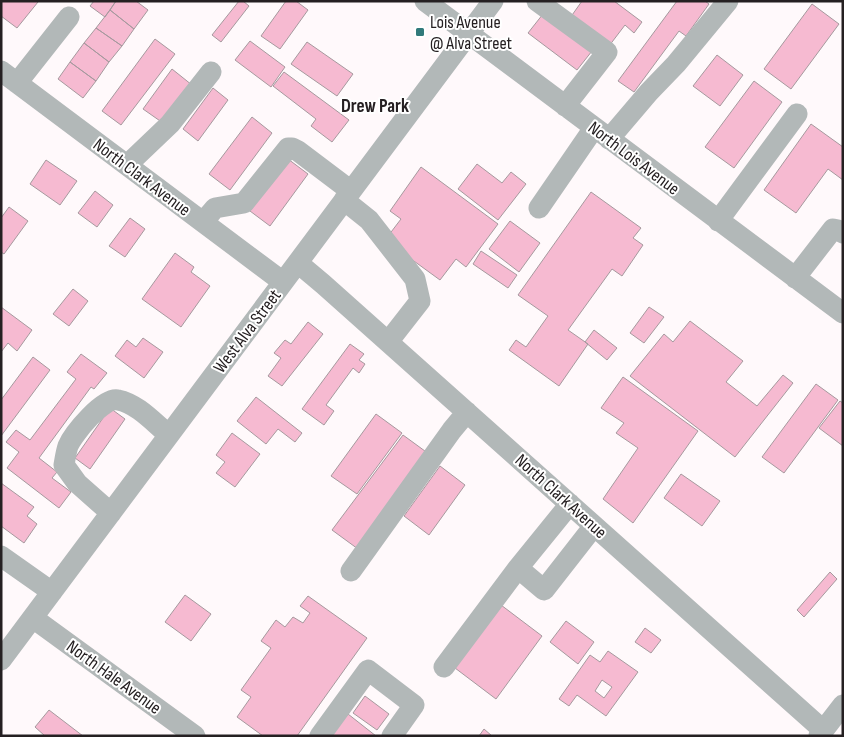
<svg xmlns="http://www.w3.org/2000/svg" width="844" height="737" font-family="'Sofia Sans Condensed',sans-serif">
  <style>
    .building { fill: #f6bad1; stroke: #a6999e; fill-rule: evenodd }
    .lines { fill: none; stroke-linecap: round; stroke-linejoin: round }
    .minor { stroke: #b2b8b8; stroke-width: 21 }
    .poi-dot { fill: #317a7b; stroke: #fff; stroke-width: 2 }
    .labels { text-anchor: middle; stroke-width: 4; stroke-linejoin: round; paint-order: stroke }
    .poi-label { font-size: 18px; fill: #252022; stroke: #fff; text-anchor: start }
    .street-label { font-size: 18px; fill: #252022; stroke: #fff }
    .neighbourhood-label { font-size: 19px; font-weight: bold; fill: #252022; stroke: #fff }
  </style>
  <rect width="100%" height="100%" fill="#fff9fb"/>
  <path class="building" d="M1 1H37L38 2 17 28 1 16Z
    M94 1H116L105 17 90 6Z
    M116 1H136L148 10 134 29 110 10Z
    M239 1H243L249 6 221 42 212 35Z
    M286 1H296L308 10 280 49 261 36Z
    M582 1H614L642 22 634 33 625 25 609 46 570 18Z
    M677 1H705L709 4 686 36 679 31 634 92 618 81Z
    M812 4 839 24 791 89 764 69Z
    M110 10 134 29 122 46 96 28Z
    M543 14 592 51 577 70 528 33Z
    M96 28 122 46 109 62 84 43Z
    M155 39 175 54 121 125 102 111Z
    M250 41 285 67 271 87 235 60Z
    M307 42 353 74 337 96 291 64Z
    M84 43 109 62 96 81 70 62Z
    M717 55 743 75 720 106 693 86Z
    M70 62 96 81 83 98 58 79Z
    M172 69 192 85 163 123 143 109Z
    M284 72 349 120 332 142 311 126 316 119 273 86Z
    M754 81 782 102 734 168 705 147Z
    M213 88 228 100 198 141 183 129Z
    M252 117 272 133 230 190 209 174Z
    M811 124 843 147V180L828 169 796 213 764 190Z
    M288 159 308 174 270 226 250 211Z
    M46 160 77 181 60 205 30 184Z
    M477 164 502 183 511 172 526 184 498 220 458 189Z
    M421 167 498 224 466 267 456 259 440 280 385 240 401 219 390 211Z
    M95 191 113 205 97 227 78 213Z
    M591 192 641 228 633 238 643 245 622 276 612 269 568 330 588 344 559 386 509 350 516 340 526 347 548 316 518 295Z
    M9 207 28 221 4 254 1 252V218Z
    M130 218 145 229 125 257 109 246Z
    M510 221 540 243 519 272 489 249Z
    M481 251 517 275 508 288 473 264Z
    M175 253 194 267 191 272 210 286 181 327 142 299Z
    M73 289 88 301 69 326 53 314Z
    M1 307 32 330 17 351 8 343 1 352Z
    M649 307 664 317 644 343 630 333Z
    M690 321 743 361 726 382 757 406 783 375 793 383 735 457 630 376 664 334 673 342Z
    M308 322 323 334 282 386 268 376 281 358 274 353 285 340 291 344Z
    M594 330 617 348 607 360 585 342Z
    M143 338 163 352 144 378 115 356 127 340 136 347Z
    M350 344 364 354 359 360 365 364 359 373 353 368 326 405 334 411 324 425 302 409Z
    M81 354 107 373 94 389 91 387 39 458 57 472 52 478 71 492 59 508 7 468 19 452 6 442 16 430 30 440 76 379 67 372Z
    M33 357 50 370 1 436V400Z
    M623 377 698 431 633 523 603 499 638 448 616 433 624 423 601 408Z
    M816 384 838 400 784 473 762 457Z
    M256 397 302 433 295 442 278 429 266 444 237 421Z
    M840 401 843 403V446L819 428Z
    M110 408 125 419 90 469 75 458Z
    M376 414 402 433 357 494 331 476Z
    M232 433 260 454 235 487 216 473 225 462 216 455Z
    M403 435 429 454 358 549 332 530Z
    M440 466 465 485 429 535 404 516Z
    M681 474 720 501 702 526 664 498Z
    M1 483 34 507 27 516 37 524 24 543 1 526Z
    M830 572 837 579 804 617 797 610Z
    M185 595 211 614 191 641 165 622Z
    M308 596 367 638 297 736H263L237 717 251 697 241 690 271 648 261 641 276 620 285 627 293 617 303 623 310 613 300 606Z
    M501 605 542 636 496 699 455 668Z
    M566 621 594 642 578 664 550 642Z
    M645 628 661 640 651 653 635 642Z
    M608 651 638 672 606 716 577 695 569 706 559 699 590 655 600 662ZM602 680 612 687 604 698 595 691Z
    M365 696 389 714 377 730 353 713Z
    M49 710 83 736H45L35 727Z
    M348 714 376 736H331Z
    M484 729 492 736H479Z"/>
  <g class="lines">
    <path class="minor" d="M425 1 843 313
      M537 1 607 52 565 106
      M1 71 283 282
      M17 83 69 17
      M609 139 649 92 676 64 728 1
      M127 165 170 124 211 72
      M344 200 369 220 415 279 420 301 388 342
      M539 208 594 128
      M718 221 797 114
      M203 222 215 208 244 203 288 148H292L298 151 351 191
      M298 263 323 284 823 730
      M795 278 833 229 838 230 843 233
      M111 513 77 483 64 465C65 459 66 452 68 446 73 434 104 396 118 400 138 404 154 423 169 435
      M1 556 52 592
      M518 568 544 590 594 526
      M351 571 452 430 467 412
      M33 618 195 736
      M1 660 493 1
      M444 667 518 568 570 504
      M320 736 368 670 414 705 392 736
      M819 736 843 705"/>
  </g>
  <rect class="poi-dot" x="415" y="27" width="10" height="10" rx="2.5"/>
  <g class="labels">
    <g class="poi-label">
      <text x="430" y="28">Lois Avenue<tspan x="430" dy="21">@ Alva Street</tspan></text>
    </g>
    <g class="street-label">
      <text transform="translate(634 158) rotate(37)" y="6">North Lois Avenue</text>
      <text transform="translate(142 177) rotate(37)" y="6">North Clark Avenue</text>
      <text transform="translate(247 331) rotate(-53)" y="6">West Alva Street</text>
      <text transform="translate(561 496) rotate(42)" y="6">North Clark Avenue</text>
      <text transform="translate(114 677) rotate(36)" y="6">North Hale Avenue</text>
    </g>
    <g class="neighbourhood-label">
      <text x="375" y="112">Drew Park</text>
    </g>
  </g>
  <rect width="844" height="737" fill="none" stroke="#252022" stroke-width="5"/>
</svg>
